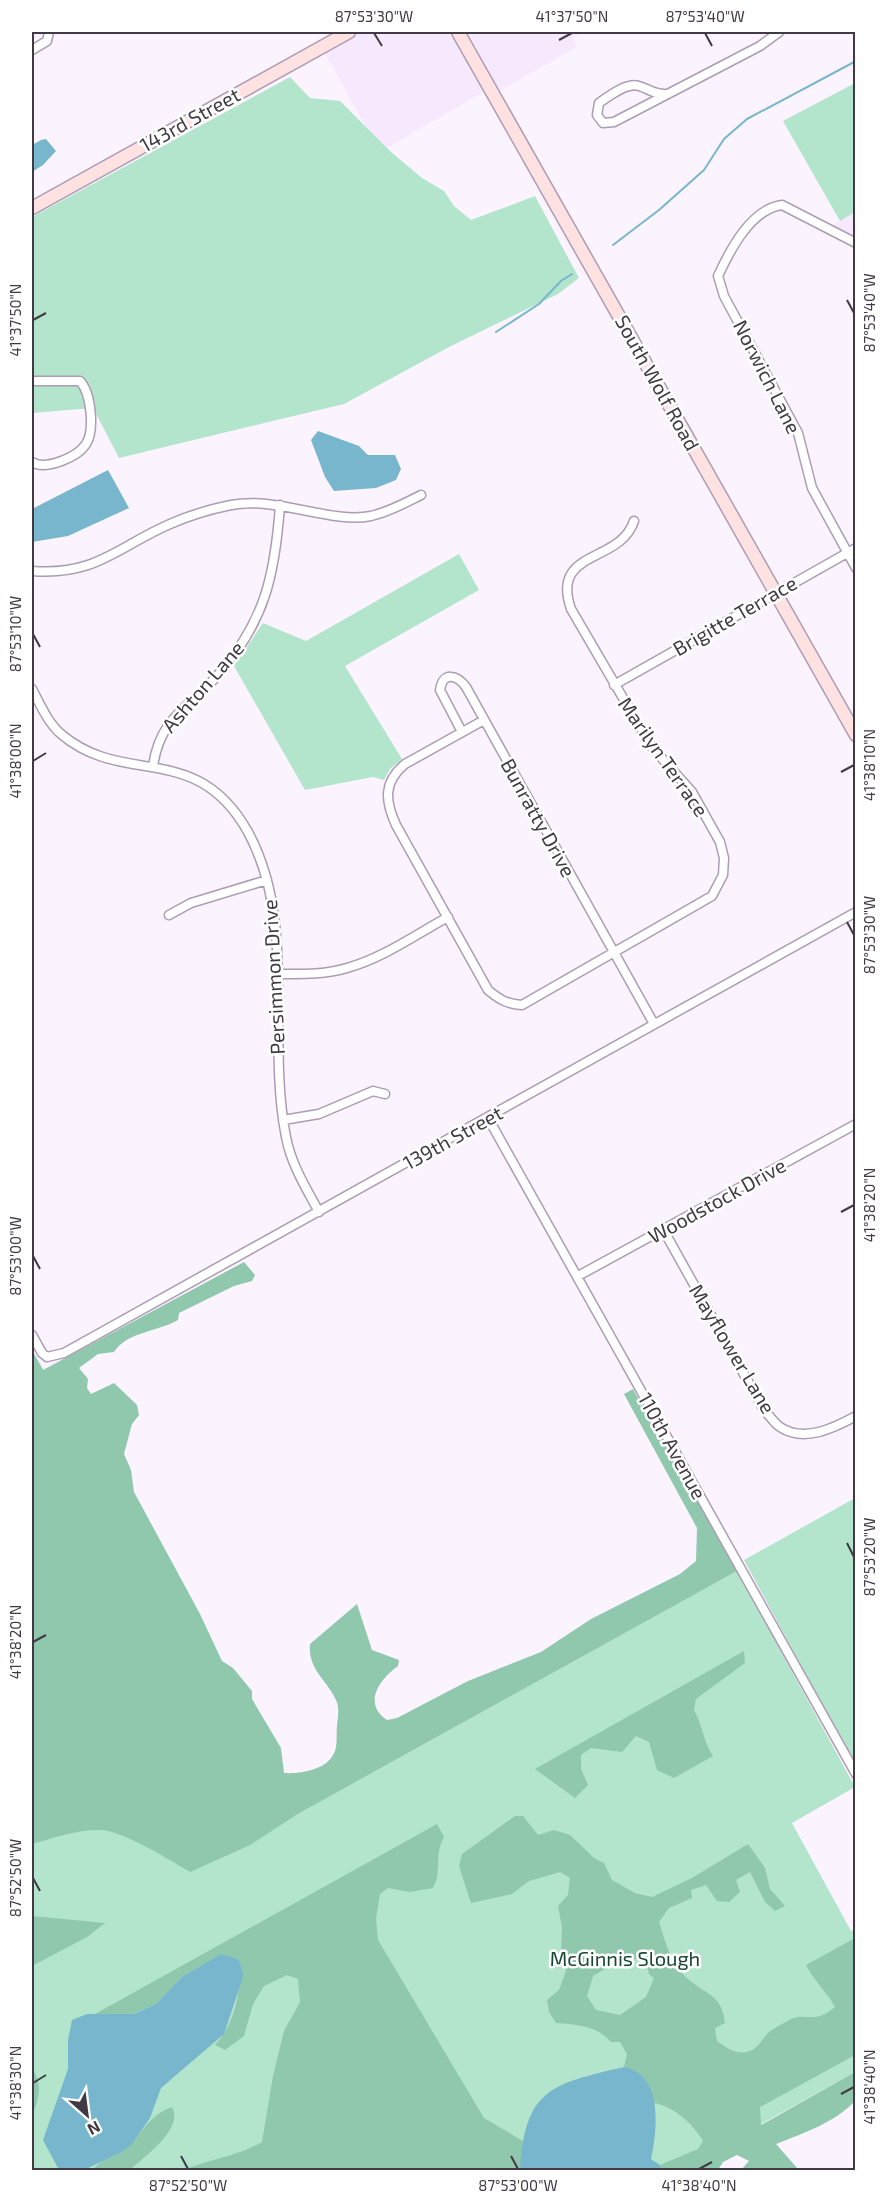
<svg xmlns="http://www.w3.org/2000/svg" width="887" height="2202" font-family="'Exo 2',sans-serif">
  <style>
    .built { fill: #f6e8fd }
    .green { fill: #b2e5cb }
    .forest { fill: #8fc8ac; fill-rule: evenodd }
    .water { fill: #78b6cd }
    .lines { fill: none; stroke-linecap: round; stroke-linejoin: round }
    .stream { stroke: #78b6cd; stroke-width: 2 }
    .street-casing { stroke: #ad9cb5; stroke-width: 11 }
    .secondary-casing { stroke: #ad9cb5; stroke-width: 15 }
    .street { stroke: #fff; stroke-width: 8 }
    .secondary { stroke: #fde2e1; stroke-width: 12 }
    .ticks { fill: none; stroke: #413a44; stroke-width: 2 }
    .labels { text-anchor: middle; stroke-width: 5; stroke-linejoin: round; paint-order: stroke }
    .street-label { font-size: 20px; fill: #413a44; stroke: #fff }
    .park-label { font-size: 20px; fill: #194733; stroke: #fff }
    .neatline { fill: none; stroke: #413a44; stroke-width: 2 }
    .ticks-label { font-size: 15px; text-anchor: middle; fill: #413a44 }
  </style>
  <rect width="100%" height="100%" fill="#fbf4fe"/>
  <path class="built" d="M356 32H454L487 90 380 152 323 50Z
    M461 32H585L573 38 577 47 496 93Z
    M855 212V241L830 227Z"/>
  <path class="green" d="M290 77 310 98 340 101 391 152 422 178 444 191 454 206 471 220 535 196 579 278 558 294 451 346 344 404 119 458 93 408 32 413V217Z
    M855 83V212L840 221 783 121Z
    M459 554 479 590 345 666 402 759 390 769 384 780 373 777 305 790 234 666 263 623 306 641Z
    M32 1350 296 1815 737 1571 855 1787 792 1823 851 1931 855 1929V2072L678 2170H32Z
    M855 1498V1765L744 1560Z"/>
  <path class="forest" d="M244 1262 255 1275 252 1281 234 1286 179 1313 178 1320C158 1332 128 1331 114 1352L98 1354 79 1368 88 1379 87 1388 91 1394 114 1383 137 1405 139 1415 132 1424 124 1454 131 1470 134 1492 200 1614 222 1661 233 1668 252 1691V1699L281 1748 284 1773C300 1774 327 1770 334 1753 338 1746 336 1734 337 1725 338 1717 340 1706 335 1698 325 1678 308 1669 310 1644L357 1604 372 1650 399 1660 398 1666C380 1679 362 1703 387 1720L397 1718 468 1681 541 1652 591 1619 680 1574 696 1561 697 1528 624 1394 633 1389 737 1571 296 1815 250 1845 190 1872C170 1860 123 1831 101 1830 77 1829 54 1838 32 1844V1350L43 1370Z
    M744 1651 745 1663 696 1699 694 1710C703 1726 703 1741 713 1756L674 1778 657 1770 649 1742 636 1736 622 1752 591 1748 581 1755V1769L588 1785 575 1798 535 1769Z
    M515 1816H523L538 1835 554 1830 570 1835 594 1858 604 1863 612 1880 635 1893 652 1897 692 1878 748 1844 765 1868 770 1889 785 1906 775 1911 765 1902 750 1872 736 1880 740 1892 729 1902 717 1901 706 1885 691 1890 692 1898 669 1908 659 1922C665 1941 671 1964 687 1978 706 1995 722 1994 725 2023L715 2028 717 2041C727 2048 734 2054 747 2052 757 2050 761 2041 767 2034 773 2028 784 2023 791 2019 808 2012 814 2025 835 2007 827 1992 814 1981 806 1965L855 1938V2055L760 2107 761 2125 855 2072V2101C834 2123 804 2133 776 2144L798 2169 796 2170H741L749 2161 737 2155 723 2162 718 2170H661L660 2165 698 2149 703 2141C693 2124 675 2107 654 2103L642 2076 624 2067 627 2054 620 2042H611C596 2025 578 2025 556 2023L549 2012 547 2000 559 1990 566 1971 561 1958 562 1927 558 1906 568 1895 570 1878 560 1872 529 1881 512 1894 471 1903 459 1866 462 1854ZM624 1958 646 1960 649 1974 654 1978 646 1997 620 2015 596 2010 587 1996 593 1976Z
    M437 1824 444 1837C433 1857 443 1870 433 1888L410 1892 388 1888 380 1894 376 1918 378 1940 484 2118 523 2141 520 2170H184C210 2159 238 2156 262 2142L273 2076 284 2031 300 2002 298 1979 287 1975 264 1986 253 2004 244 2036 225 2050 215 2045C235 2023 243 1988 238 1959L221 1954 183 1976 156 2004 133 2014H95Z
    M32 1916 105 1923 87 1937 32 1966Z
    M34 2071C43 2088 38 2100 32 2117Z
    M172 2107C184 2129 145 2156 130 2170H93C100 2159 114 2158 124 2150 143 2134 147 2116 172 2107Z"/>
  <path class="water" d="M41 140 46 139 56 151 43 165 32 172V145Z
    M318 431 359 446 368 455H395L401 469 396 480 376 488 334 491 325 477 311 440Z
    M108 470 129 508 68 536 32 542V509Z
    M221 1954 238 1959 243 1972 242 1980 224 2034 161 2088 150 2118 132 2144 122 2152 84 2170 58 2168 43 2140 68 2069V2040L72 2020 87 2014H134L156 2004 183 1976Z
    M624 2067C664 2075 657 2131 651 2159L660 2165 661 2170H520C525 2089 551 2084 624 2067Z"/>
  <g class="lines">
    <path class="stream" d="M613 245 659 210 704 170 724 139 747 119 856 61
      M496 332 539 304 561 281 572 274"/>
    <g class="street-casing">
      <path id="street" d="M32 50 47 41 49 32
        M667 94C654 95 650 89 639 86 627 82 609 96 599 103L597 115 603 123 614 122 760 46 779 32
        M856 243 782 205C751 209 730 250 718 276L724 296 798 433 812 488 856 568
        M32 381H80C91 393 95 430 86 444 78 457 45 471 32 462
        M32 571C96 576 117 547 170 524 190 515 211 509 231 505 278 496 330 524 371 516 389 512 405 503 421 495
        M614 685 856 548
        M32 689C40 704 48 723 61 734 124 788 196 739 248 832 298 924 266 1037 286 1137 291 1164 306 1188 319 1212
        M484 720 405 764C383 782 385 801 396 825L488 990C500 1000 507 1004 522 1005L712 896 723 875 724 858 720 842 692 792 651 746 571 609C550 549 620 564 634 521
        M462 732 440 690C443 671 457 675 466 687L654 1024
        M153 766C160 718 187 709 217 676 265 622 275 575 280 505
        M169 915 191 903 267 880
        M276 974C300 974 324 975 347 968 383 958 415 935 448 917
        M488 1118 856 1774
        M283 1120 319 1114 373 1091 385 1094
        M664 1231 764 1410C769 1415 774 1423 780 1427 804 1443 834 1428 856 1416
        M578 1276 856 1124
        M32 1335 42 1353 47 1357 64 1353 856 912"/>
    </g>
    <g class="secondary-casing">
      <path id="secondary" d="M458 32 856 735
        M32 208 349 32"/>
    </g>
    <use href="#street" class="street"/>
    <use href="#secondary" class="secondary"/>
  </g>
  <path class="ticks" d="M374 33 382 46M705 33 712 46M559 40 572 33M847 300 854 313M33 320 46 313M33 634 40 647M33 761 46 753M841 772 854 765M847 922 854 935M841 1212 854 1205M33 1256 40 1269M847 1543 854 1557M33 1642 46 1635M33 1878 40 1891M33 2083 46 2075M841 2094 854 2087M181 2156 188 2169M511 2156 518 2169M699 2169 712 2162"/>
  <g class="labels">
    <g class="street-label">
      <text transform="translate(190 120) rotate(-29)" y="7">143rd Street</text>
      <text transform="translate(767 377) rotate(63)" y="7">Norwich Lane</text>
      <text transform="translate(657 383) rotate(61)" y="7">South Wolf Road</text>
      <text transform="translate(735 616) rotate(-30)" y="7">Brigitte Terrace</text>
      <text transform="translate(203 687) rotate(-49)" y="7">Ashton Lane</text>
      <text transform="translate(663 757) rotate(55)" y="7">Marilyn Terrace</text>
      <text transform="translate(538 818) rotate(61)" y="7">Bunratty Drive</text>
      <text transform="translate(274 977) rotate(-93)" y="7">Persimmon Drive</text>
      <text transform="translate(453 1138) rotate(-29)" y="7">139th Street</text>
      <text transform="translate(717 1201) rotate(-29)" y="7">Woodstock Drive</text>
      <text transform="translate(732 1349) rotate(59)" y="7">Mayflower Lane</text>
      <text transform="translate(672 1446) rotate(61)" y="7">110th Avenue</text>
    </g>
    <g class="park-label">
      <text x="625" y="1966">McGinnis Slough</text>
    </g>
  </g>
  <rect width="887" height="2202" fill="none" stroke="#ffffff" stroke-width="66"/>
  <g transform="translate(87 2115) rotate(152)" stroke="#ffffff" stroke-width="4.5" paint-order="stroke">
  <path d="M0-4.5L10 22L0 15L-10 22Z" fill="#413a44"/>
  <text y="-9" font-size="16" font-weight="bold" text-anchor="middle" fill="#413a44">N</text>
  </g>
  <rect x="33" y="33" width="821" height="2136" class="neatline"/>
  <g class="ticks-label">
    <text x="374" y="22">87°53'30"W</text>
    <text x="572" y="22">41°37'50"N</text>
    <text x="705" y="22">87°53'40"W</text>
    <text transform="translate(870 313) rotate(-90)" y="5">87°53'40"W</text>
    <text transform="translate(16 320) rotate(-90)" y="5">41°37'50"N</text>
    <text transform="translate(16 634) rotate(-90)" y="5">87°53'10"W</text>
    <text transform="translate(16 761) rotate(-90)" y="5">41°38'00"N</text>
    <text transform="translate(870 765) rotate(-90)" y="5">41°38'10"N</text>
    <text transform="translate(870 935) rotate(-90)" y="5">87°53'30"W</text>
    <text transform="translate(870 1205) rotate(-90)" y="5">41°38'20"N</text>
    <text transform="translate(16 1256) rotate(-90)" y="5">87°53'00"W</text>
    <text transform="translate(870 1557) rotate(-90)" y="5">87°53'20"W</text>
    <text transform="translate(16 1642) rotate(-90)" y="5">41°38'20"N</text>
    <text transform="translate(16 1878) rotate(-90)" y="5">87°52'50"W</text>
    <text transform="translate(16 2083) rotate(-90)" y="5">41°38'30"N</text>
    <text transform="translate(870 2087) rotate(-90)" y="5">41°38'40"N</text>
    <text x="188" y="2191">87°52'50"W</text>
    <text x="518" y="2191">87°53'00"W</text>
    <text x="699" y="2191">41°38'40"N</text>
  </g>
</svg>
